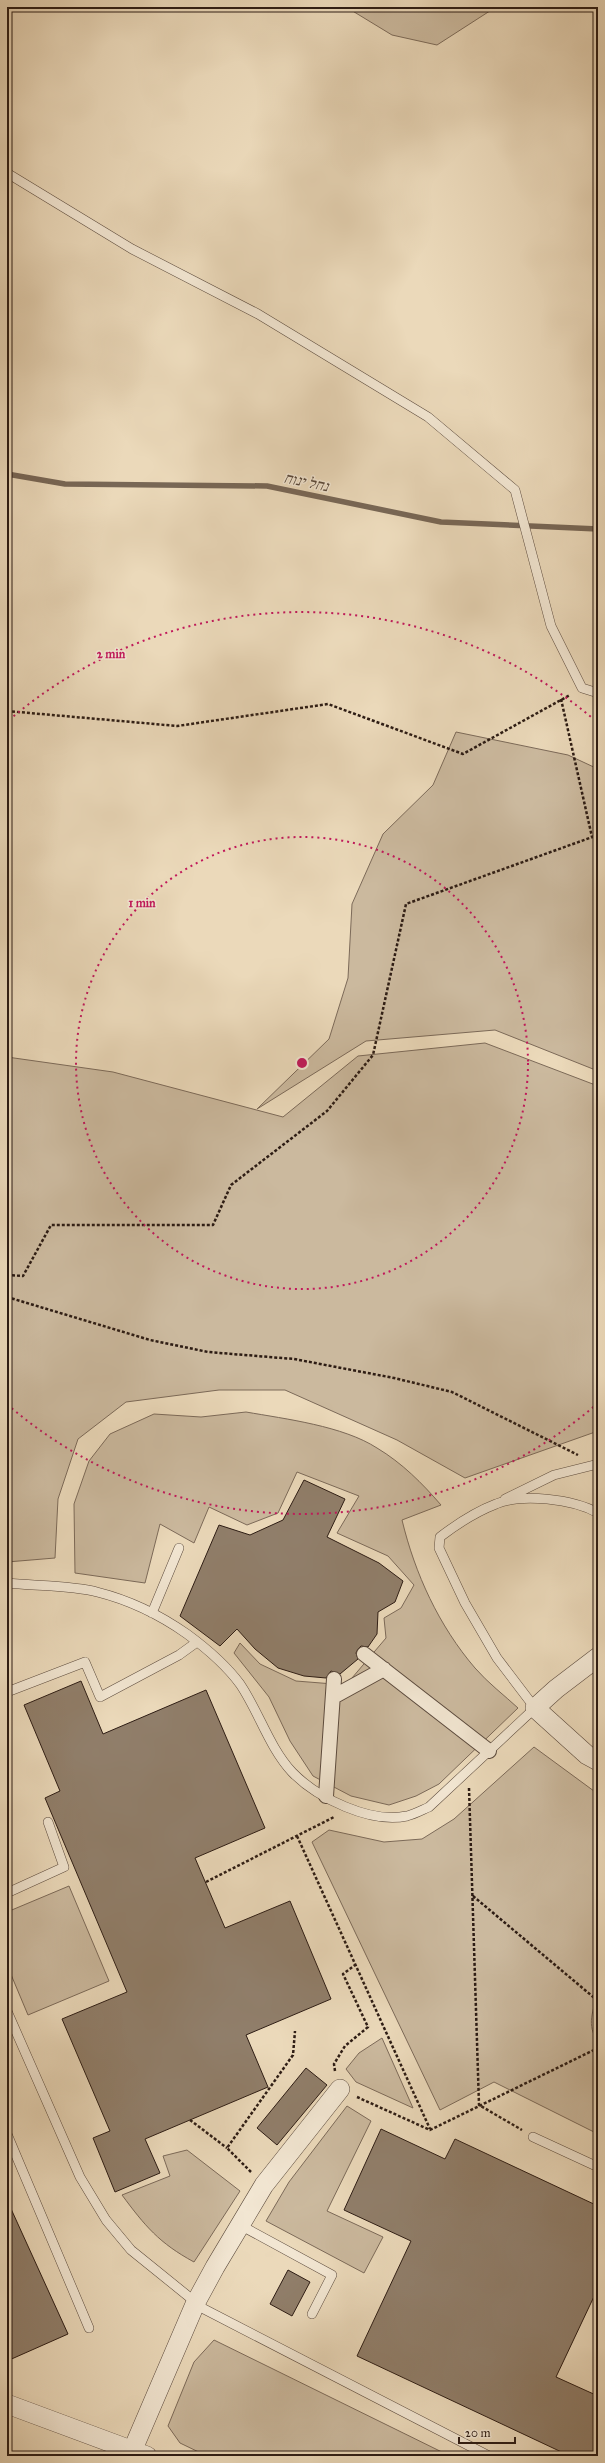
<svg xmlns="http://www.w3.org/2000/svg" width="605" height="2463" font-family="'IM FELL Great Primer','Frank Ruhl Libre',serif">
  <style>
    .green { fill: #cbb99e; stroke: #7c6a59 }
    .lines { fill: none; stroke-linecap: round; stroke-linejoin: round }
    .stream { stroke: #786756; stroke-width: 5.5 }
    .building { fill: #907e6a; stroke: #2d1c14 }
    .service-casing { stroke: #5c4b3e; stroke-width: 10 }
    .pedestrian-casing { stroke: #5c4b3e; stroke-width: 16 }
    .minor-casing { stroke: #5c4b3e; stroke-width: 20 }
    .path { stroke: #2d1c14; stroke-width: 2.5; stroke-dasharray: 3 2; stroke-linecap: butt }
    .service { stroke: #f2e6d2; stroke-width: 9 }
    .pedestrian { stroke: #f2e6d2; stroke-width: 14 }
    .minor { stroke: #f2e6d2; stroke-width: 19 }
    .ring { fill: none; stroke: #c2185b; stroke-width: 2; stroke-dasharray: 2 4 }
    .labels { text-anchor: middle; stroke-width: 3; stroke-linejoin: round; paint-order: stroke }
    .water-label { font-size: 15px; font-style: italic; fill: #59483a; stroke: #f2e6d2 }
    .centre { fill: #c2185b; stroke: #f2e6d2; stroke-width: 2 }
    .ring-label { font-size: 12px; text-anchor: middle; font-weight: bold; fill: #c2185b; stroke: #f2e6d2; stroke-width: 3; stroke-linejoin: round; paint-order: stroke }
  </style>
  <rect width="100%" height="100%" fill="#ebd9ba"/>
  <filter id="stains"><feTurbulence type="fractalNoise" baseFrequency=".005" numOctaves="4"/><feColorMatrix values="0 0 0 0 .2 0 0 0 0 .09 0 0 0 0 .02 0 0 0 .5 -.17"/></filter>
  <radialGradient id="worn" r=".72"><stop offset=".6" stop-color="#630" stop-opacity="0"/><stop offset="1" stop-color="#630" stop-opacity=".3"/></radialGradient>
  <path class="green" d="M346 7H496L437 45 392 35Z
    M456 732 568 755 598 769V1071L495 1030 366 1041 257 1109 329 1039 348 978 352 904 383 834 433 785Z
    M485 1043 598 1086V1431L465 1478 397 1440 285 1390H219L126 1402 78 1439 58 1499 55 1558 7 1562V1057L113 1072 283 1117 358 1056Z
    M246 1412C286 1419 343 1426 377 1448 402 1463 422 1483 441 1505L402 1520C415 1574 439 1626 475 1668 488 1683 504 1695 518 1708L439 1784 416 1796 389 1805 351 1796 313 1776 290 1741 269 1697 234 1653 240 1643 260 1664 296 1681 346 1685 386 1638 384 1618 401 1608 414 1585 388 1556 337 1533 359 1496 297 1472 278 1513 247 1525 209 1507 194 1543 160 1524 145 1583 75 1573 74 1504 89 1461 110 1434 154 1414 201 1417Z
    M534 1747 598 1794V1994C593 2010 586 2026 598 2041V2134L494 2082 440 2110 312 1842 329 1830 384 1842 422 1839 454 1819Z
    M69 1886 109 1981 28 2015 7 1965V1912Z
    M382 2038 413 2108 356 2082 346 2069 359 2053Z
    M347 2106 371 2121 327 2211 383 2237 364 2273 266 2221 289 2182Z
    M187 2150 240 2191 194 2262C159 2243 145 2226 122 2195L170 2176 163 2156Z
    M214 2340 450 2456H207L180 2443 168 2426 194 2362Z"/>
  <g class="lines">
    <path class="stream" d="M7 474 65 484 267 486 441 522 598 529"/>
  </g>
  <path class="building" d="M304 1480 345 1499 327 1537 379 1563 403 1581 395 1602 378 1612 377 1634 368 1647 361 1646 358 1649 356 1653 358 1659 340 1674 331 1671 326 1678 304 1676 278 1668 255 1649 237 1629 220 1646 180 1616 219 1525 250 1535 283 1520Z
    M81 1681 103 1734 206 1690 265 1828 195 1858 225 1928 290 1901 331 1999 246 2035 268 2087 145 2139 160 2173 115 2192 93 2138 110 2131 62 2019 127 1992 45 1798 60 1791 24 1705Z
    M306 2068 327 2085 277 2145 257 2128Z
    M381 2129 445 2159 455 2139 598 2206V2288L556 2377 598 2396V2456H570L357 2356 411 2241 344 2210Z
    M7 2200 68 2334 7 2361Z
    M288 2270 310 2282 292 2316 270 2304Z"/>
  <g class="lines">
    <g class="service-casing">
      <path id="service" d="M7 173 132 249 258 314 428 417 515 490 551 626 582 688 598 693
        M505 1499 554 1475 598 1464
        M7 1583C33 1586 73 1585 97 1592 129 1600 160 1615 187 1634 206 1648 226 1665 240 1684 259 1712 269 1747 292 1772 317 1798 371 1824 407 1816 415 1814 422 1810 429 1807L535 1708 497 1658 465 1603 439 1548 440 1537C457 1524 475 1512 496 1504 522 1493 573 1499 598 1513
        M152 1613 179 1548
        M7 1692 85 1662 100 1697 179 1655 197 1642
        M598 1713V1715
        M7 1893 64 1867 48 1822
        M7 2011 80 2177 106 2220 131 2250 204 2309 489 2456
        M7 2134 89 2328
        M533 2137 598 2167
        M240 2225 332 2275 312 2314"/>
    </g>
    <g class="pedestrian-casing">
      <path id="pedestrian" d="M364 1654 489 1751
        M333 1697 384 1669
        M326 1796 334 1679"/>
    </g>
    <g class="minor-casing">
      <path id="minor" d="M535 1708 587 1755 598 1761
        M535 1708 556 1689 598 1657
        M7 2404 147 2456
        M130 2456 196 2302 215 2267 264 2185 340 2089"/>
    </g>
    <path class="path" d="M561 699 592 837
      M7 711 177 726 328 704 463 754 570 695
      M7 1275 23 1276 51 1225H213L231 1185 327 1111 373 1055 406 904 598 835
      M7 1297 150 1340 208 1352 294 1359 394 1378 452 1392 578 1455
      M469 1788 479 2105 522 2130
      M297 1836 430 2129
      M206 1882 334 1817
      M473 1896 598 2001
      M335 2071 334 2064 345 2046 368 2027 343 1974 355 1965
      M357 2097 430 2130 598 2048
      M190 2120 227 2148
      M251 2172 227 2148 293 2055 295 2031"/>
    <use href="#service" class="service"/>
    <use href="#pedestrian" class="pedestrian"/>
    <use href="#minor" class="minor"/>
  </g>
  <g class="ring">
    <circle cx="302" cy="1063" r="226"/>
    <path d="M598 1403A451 451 0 0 1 9 1406M9 720A451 451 0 0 1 598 723"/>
  </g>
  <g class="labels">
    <g class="water-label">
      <text transform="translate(306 482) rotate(12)" y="5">נחל ינוח</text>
    </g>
  </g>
  <circle cx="302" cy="1063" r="6" class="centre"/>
  <g class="ring-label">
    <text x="111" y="658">2 min</text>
    <text x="142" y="907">1 min</text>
  </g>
  <rect width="605" height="2463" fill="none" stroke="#ebd9ba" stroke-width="24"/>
  <rect x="8" y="8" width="589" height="2447" fill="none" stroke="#2d1c14" stroke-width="2"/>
  <rect x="12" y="12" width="581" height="2439" fill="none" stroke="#2d1c14"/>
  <path d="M459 2437v6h56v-6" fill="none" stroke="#2d1c14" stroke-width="2"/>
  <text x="465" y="2437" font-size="12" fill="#2d1c14" stroke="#f2e6d2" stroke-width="3" paint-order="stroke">20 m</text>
  <rect width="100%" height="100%" filter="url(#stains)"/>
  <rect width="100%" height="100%" fill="url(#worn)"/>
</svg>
